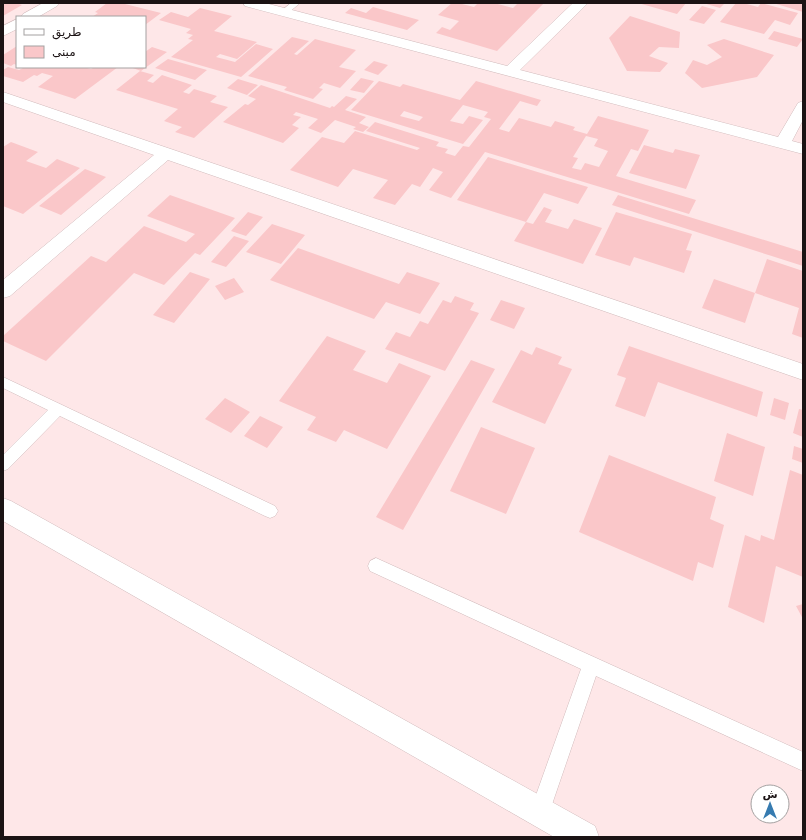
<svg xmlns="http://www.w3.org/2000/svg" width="806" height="840" font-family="'DejaVu Sans',Vazirmatn,sans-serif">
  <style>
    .building { fill: #fac7c9; fill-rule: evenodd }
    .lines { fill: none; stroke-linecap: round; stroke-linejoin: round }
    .lane-casing { stroke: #d1bbbc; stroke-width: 1 }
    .street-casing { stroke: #d1bbbc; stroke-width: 1 }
    .secondary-casing { stroke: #d1bbbc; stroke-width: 1 }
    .lane { fill: #fff; fill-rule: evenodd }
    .street { fill: #fff; fill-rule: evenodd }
    .secondary { fill: #fff; fill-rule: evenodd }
  </style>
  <rect width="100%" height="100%" fill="#fee7e8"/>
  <path class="building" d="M3 3H16L22 5 3 16Z
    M107 3H121L161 13 145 25V17H92L98 13 95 12Z
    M452 3H458L474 7 478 3H494L513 8 518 3H544L497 51 436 33 442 27 450 30 459 21 438 15Z
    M638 3H686L677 14Z
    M703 3H725L720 8Z
    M736 3H743L758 7 761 3 798 13 790 25 775 20 764 34 720 22Z
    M773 3H803V12Z
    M702 6 716 10 704 24 689 20Z
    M373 7 419 20 407 30 345 13 351 8 366 13Z
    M200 8 232 16 214 31 257 42 237 59 220 54 216 57 235 62 256 44 273 49 241 77 171 57 193 40 188 39 193 35 186 33 191 29 159 20 171 12 188 17Z
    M630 16 680 32 679 48 659 47 649 56 668 63 660 72 627 71 609 38Z
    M774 31 803 39 797 47 768 39Z
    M292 37 309 41 294 54 297 55 315 39 356 50 339 67 356 71 340 88 324 83 319 88 323 89 313 99 284 90 287 87 248 76Z
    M724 39 774 55 757 77 702 88 685 73 693 60 707 65 722 57 707 45Z
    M17 46V65L14 64 11 66 3 63V55Z
    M152 47 167 52 141 71 130 67H145V52Z
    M168 59 207 70 195 80 155 68Z
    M374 61 388 65 378 75 364 70Z
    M8 67 19 70 25 67H83L91 69 95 67H118L75 99 38 87 53 76 42 73 37 76 34 75 23 82 3 76V70Z
    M140 71 154 75 147 81 153 83 162 75 192 85 183 92 189 94 194 89 217 96 210 102 228 107 194 138 175 132 182 127 164 121 178 109 116 90Z
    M361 78 374 81 364 93 350 90Z
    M238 79 258 85 247 95 227 88Z
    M379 81 400 87 403 84 460 100 476 81 541 100 537 106 520 101 499 129 509 132 519 118 551 127 555 121 575 127 573 130 587 134 598 116 649 130 638 151 631 149 616 176 696 200 689 214 485 152 451 198 429 190 443 172 433 168 420 187 412 184 395 205 373 198 388 180 353 169 338 187 290 170 322 137 344 143 355 131 417 150 420 148 366 131 375 122 439 142 436 146 448 149 445 153 455 156 463 146 469 147 491 119 484 117 488 112 463 105 450 121 463 124 469 116 483 120 463 144 351 110ZM404 111 423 117 419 121 400 116ZM586 136 598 139 594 146 608 151 599 167 585 163 581 170 572 168 578 158 573 157Z
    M261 85 330 108 332 106 334 107 346 96 357 99 345 110 366 117 359 123 369 127 363 132 353 129 356 127 335 120 321 133 308 128 318 119 296 112 293 115 301 117 292 125 299 128 283 143 223 122 245 104 248 105 256 99 248 96Z
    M11 142 38 152 26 161 46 168 57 159 80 168 23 214 3 206V147Z
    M644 145 673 153 675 149 700 155 686 189 629 173Z
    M488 157 554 177 588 187 578 204 544 193 526 222 457 200Z
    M85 169 106 177 61 215 39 206Z
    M170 195 235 218 200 255 195 253 164 285 134 273 46 361 3 341V336L91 256 106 262 144 226 186 242 195 234 147 216Z
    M618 195 803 252V266L612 205Z
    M544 207 552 210 545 222 568 229 574 219 602 228 583 264 514 241 526 222 533 224Z
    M248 212 263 217 246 236 231 231Z
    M616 212 692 234 686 250 692 251 684 273 634 257 630 266 595 255Z
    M272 224 305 235 281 264 246 252Z
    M234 236 249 241 226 267 211 262Z
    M298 248 399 284 407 272 440 283 420 314 386 302 374 319 270 280Z
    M767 259 803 271V338L792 334 799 308 755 293Z
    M190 272 210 279 174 323 153 315Z
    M234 278 244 292 225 300 215 286Z
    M714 279 755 293 745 323 702 308Z
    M455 296 474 303 470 310 479 313 445 371 385 349 396 332 410 337 420 321 428 324 443 300 451 303Z
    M501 300 525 308 514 329 490 320Z
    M327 336 366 351 353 370 387 383 399 363 431 376 387 449 344 430 336 442 307 430 316 417 279 401Z
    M629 346 763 392 757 417 658 382 645 417 615 406 626 378 617 375Z
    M536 347 562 357 558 364 572 369 545 424 492 402 521 350 532 355Z
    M471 360 495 369 403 530 376 517Z
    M225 398 250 412 231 433 205 419Z
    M774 398 789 403 785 420 770 415Z
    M799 409 803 410V437L793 433Z
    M260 416 283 427 267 448 244 436Z
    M481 427 535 448 506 514 450 491Z
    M727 433 765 447 753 496 714 481Z
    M794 446 803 449V463L792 459Z
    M609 455 716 497 710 519 724 525 713 568 698 562 693 581 579 532Z
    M790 470 803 475V577L776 566 764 623 728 607 745 535 760 541 761 535 774 540Z
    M803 604V619L796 606Z"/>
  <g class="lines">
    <g class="lane-casing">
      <path id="lane" d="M291 3H300L287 14H281L280 12Z
        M3 377 275 506 278 511 275 516 270 518 265 516 60 416 8 469 3 471V455L48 410 3 388Z
        M376 558 803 752V771L596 676 547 819 540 822 533 819 530 812 581 669 370 571 368 566 370 561Z"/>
    </g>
    <g class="street-casing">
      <path id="street" d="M43 3H59L57 6 38 17H21L23 14Z
        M243 3H265L507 66 573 3H588L520 70 778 137 798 103 803 101V120L792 141 803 144V154L245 6Z
        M17 19V29L3 36V26Z
        M3 92 803 364V380L168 160 10 296 3 298V280L154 155 3 102Z"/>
    </g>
    <g class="secondary-casing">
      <path id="secondary" d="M3 498 11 501 595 826 599 837H554L3 521Z"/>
    </g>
    <use href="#lane" class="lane"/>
    <use href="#street" class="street"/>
    <use href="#secondary" class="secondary"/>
  </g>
  <rect width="806" height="840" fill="none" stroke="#1b1314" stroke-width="8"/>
  <rect x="16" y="16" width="130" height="52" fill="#ffffff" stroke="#a4a1a1"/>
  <rect x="24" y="29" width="20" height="6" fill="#ffffff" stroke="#a4a1a1"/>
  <text x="52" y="36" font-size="12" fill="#1b1314">طريق</text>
  <rect x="24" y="46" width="20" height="12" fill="#fac7c9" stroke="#a4a1a1"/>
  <text x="52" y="56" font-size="12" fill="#1b1314">مبنى</text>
  <g transform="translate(770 804)"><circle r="19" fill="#ffffff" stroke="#a4a1a1"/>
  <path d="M0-3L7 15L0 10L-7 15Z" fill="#367bb0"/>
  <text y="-6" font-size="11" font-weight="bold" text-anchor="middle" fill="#1b1314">ش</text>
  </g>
</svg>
